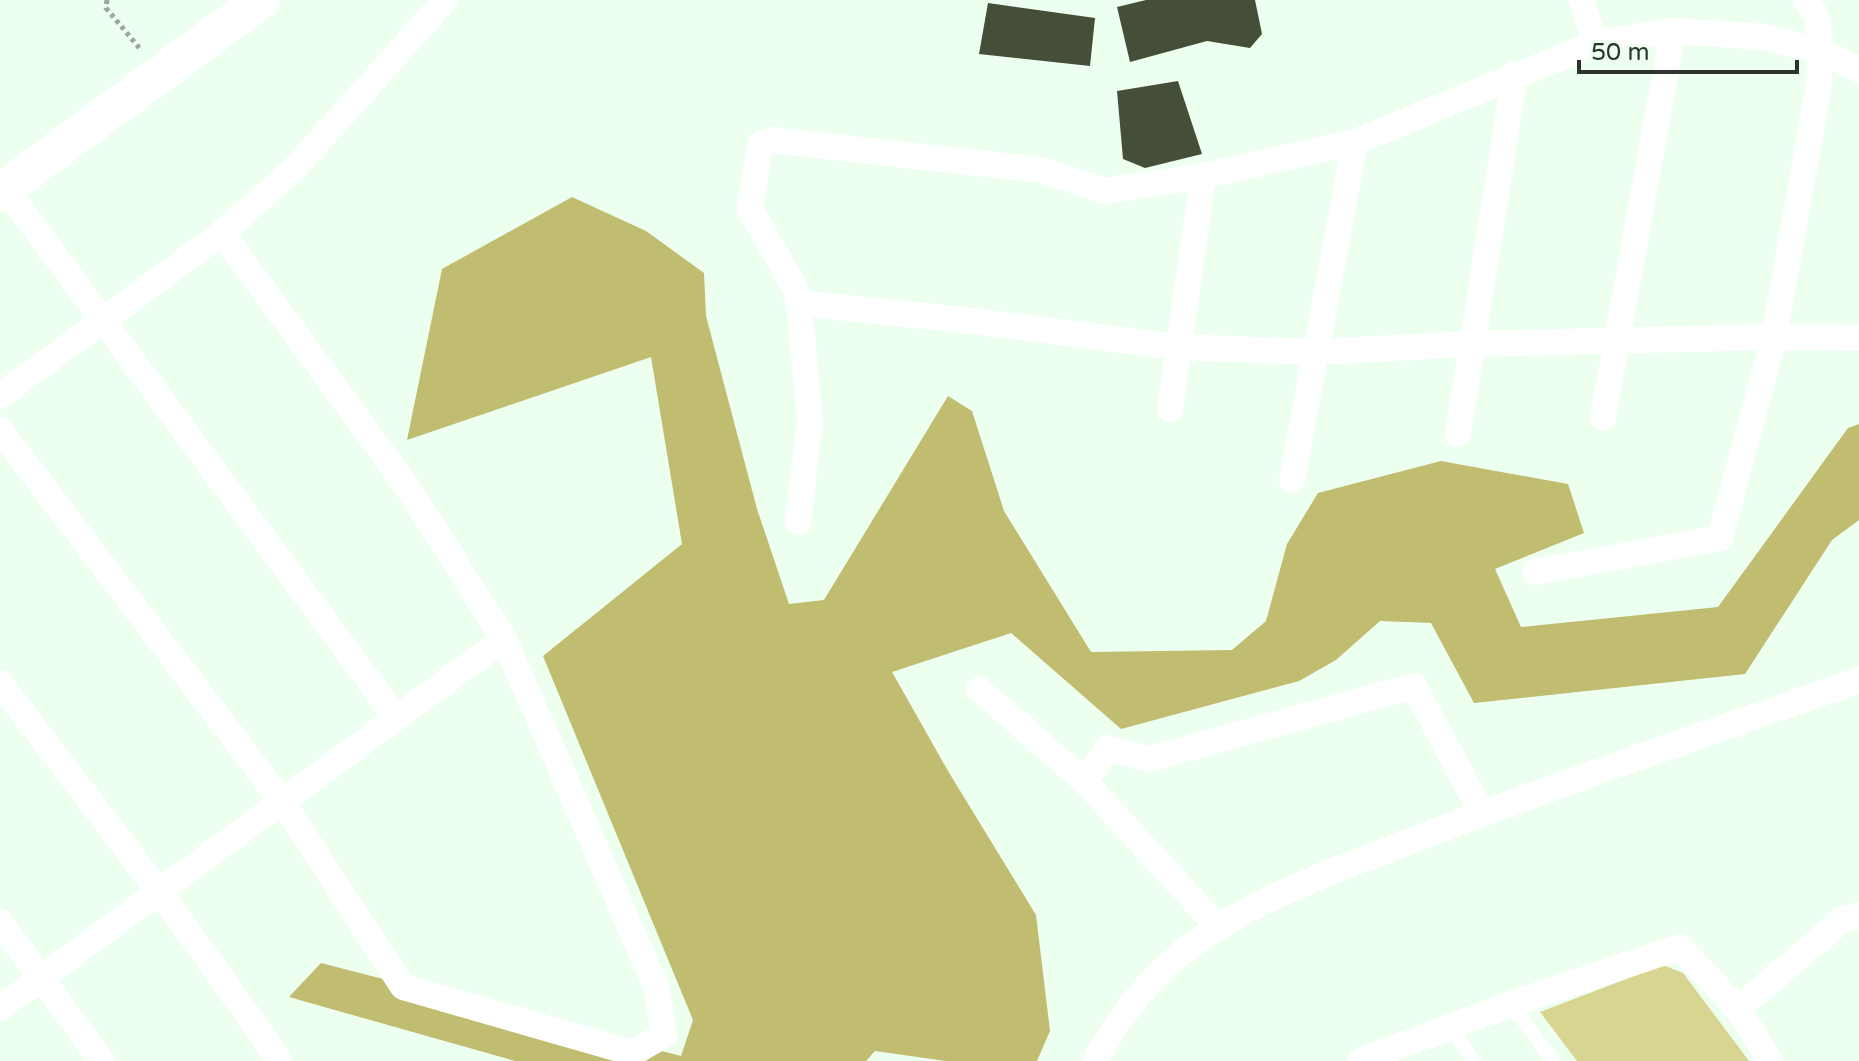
<svg xmlns="http://www.w3.org/2000/svg" width="1859" height="1061" font-family="'Varela Round',sans-serif">
  <style>
    .green { fill: #d8d592 }
    .forest { fill: #c0bc70 }
    .building { fill: #454e38 }
    .lines { fill: none; stroke-linecap: round; stroke-linejoin: round }
    .path { stroke: #99a79a; stroke-width: 5; stroke-dasharray: 4 4; stroke-linecap: butt }
    .lane { stroke: #fff; stroke-width: 14 }
    .street { stroke: #fff; stroke-width: 26 }
    .secondary { stroke: #fff; stroke-width: 38 }
  </style>
  <rect width="100%" height="100%" fill="#edffee"/>
  <path class="green" d="M1663 965 1683 973 1749 1061H1577L1540 1012Z"/>
  <path class="forest" d="M572 197 646 231 704 273 706 316 757 509 789 604 824 600 948 396 972 411 1004 511 1091 652 1232 650 1266 621 1287 544 1318 493 1441 461 1568 484 1584 533 1495 569 1521 627 1718 607 1848 428 1859 424V520L1832 540 1745 674 1474 703 1431 623 1380 621 1336 660 1299 681 1121 729 1011 633 892 672 948 771 1036 915 1050 1031 1037 1061H946L875 1051 866 1061H515L289 997 321 963 681 1056 693 1020 543 656 682 544 651 357 407 440 442 269Z"/>
  <path class="building" d="M1146 0H1255L1262 34 1250 48 1207 41 1130 62 1117 7Z
    M988 3 1095 18 1090 66 979 54Z
    M1178 81 1202 154 1145 168 1123 159 1117 91Z"/>
  <g class="lines">
    <path class="path" d="M107 0 106 8 141 50"/>
    <path class="lane" d="M1511 1004 1553 1061
      M1450 1027 1474 1061"/>
    <path class="street" d="M1581 0 1596 43
      M0 181 395 716
      M799 303 982 322 1177 347 1315 352 1471 344 1774 337 1859 338
      M0 396 222 233 295 168 445 0
      M1170 409 1203 176
      M1603 418 1673 31
      M0 430 281 800 403 987 633 1053 664 1035 657 989 504 639 408 488 222 233
      M1458 434 1515 74
      M1292 480 1355 142
      M798 522 810 421 799 303 794 286 750 209 760 144 771 140 1041 170 1105 191 1203 176 1355 142 1596 43 1673 31 1765 37 1821 51 1859 70
      M1535 572 1720 538 1774 337 1818 91 1821 51 1817 17 1806 0
      M0 683C95 808 192 931 279 1061
      M979 689 1085 782 1219 928
      M1085 782 1107 748 1149 759 1414 686 1482 813
      M0 922 102 1061
      M0 1008 504 639
      M1738 1009 1842 920 1859 915
      M1095 1061C1116 1021 1143 986 1177 957 1241 903 1326 874 1403 844 1554 785 1707 734 1859 680
      M1360 1061 1511 1004 1680 947 1738 1009 1770 1061"/>
    <path class="secondary" d="M0 192 261 0"/>
  </g>
  <path d="M1579 60v12h218v-12" fill="none" stroke="#2c342c" stroke-width="4"/>
  <text x="1591" y="60" font-size="24" fill="#2c342c" stroke="#edffee" stroke-width="6" paint-order="stroke">50 m</text>
</svg>
